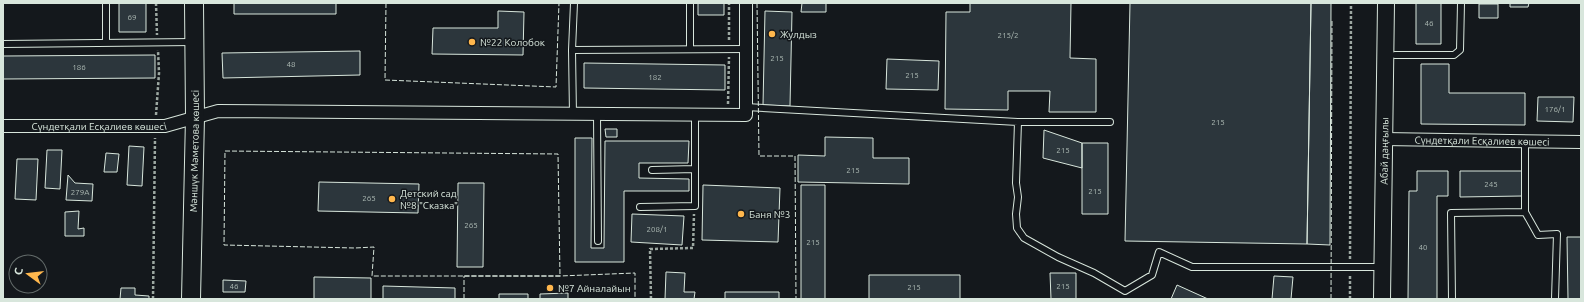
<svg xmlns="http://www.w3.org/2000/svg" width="1584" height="302" font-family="Ubuntu,sans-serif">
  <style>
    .building { fill: #2c363c; stroke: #d8e6dc }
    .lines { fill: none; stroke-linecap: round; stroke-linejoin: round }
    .lane-casing { stroke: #d8e6dc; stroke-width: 8 }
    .street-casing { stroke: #d8e6dc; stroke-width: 14 }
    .secondary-casing { stroke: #d8e6dc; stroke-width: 18 }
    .primary-casing { stroke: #d8e6dc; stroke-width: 20 }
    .path { stroke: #9da8a2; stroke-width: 2.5; stroke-dasharray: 3 2; stroke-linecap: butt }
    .lane { stroke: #14181c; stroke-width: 6 }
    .street { stroke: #14181c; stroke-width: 12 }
    .secondary { stroke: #14181c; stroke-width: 16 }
    .primary { stroke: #14181c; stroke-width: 18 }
    .fence { stroke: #d8e6dc; stroke-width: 1; stroke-dasharray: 5 2; stroke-linecap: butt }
    .poi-dot { fill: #ffb74d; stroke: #14181c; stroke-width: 1.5 }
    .labels { text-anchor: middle; stroke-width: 3; stroke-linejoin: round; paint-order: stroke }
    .number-label { font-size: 8px; fill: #adbab4 }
    .poi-label { font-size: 10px; fill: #d8e6dc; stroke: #14181c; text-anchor: start }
    .street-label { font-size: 10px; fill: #d8e6dc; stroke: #14181c }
  </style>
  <rect width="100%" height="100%" fill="#14181c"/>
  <path class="building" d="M119 3H146V32H119Z
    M234 3H336V14H234Z
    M698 3H724V15H698Z
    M802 3H826V12H801Z
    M970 3H1071L1070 58 1096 59V112H1049L1050 91H1008V110L945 109 946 12H970Z
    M1130 3H1311L1307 244 1125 241Z
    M1311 3H1331L1330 245 1307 244Z
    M1416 3H1441V44H1416Z
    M1510 3H1529L1528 7H1510Z
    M1479 4H1498V18H1479Z
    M498 11 524 12 523 55 432 54 433 28H498Z
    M765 11 792 12 790 106 763 105Z
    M360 51V75L223 78 222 53Z
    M155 55V78L3 79V56Z
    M887 59 939 61 938 90 886 89Z
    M584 63 725 65V90L584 88Z
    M1421 64H1449V93H1525V125L1421 124Z
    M1538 97H1574L1573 122 1537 121Z
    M605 129H617V137H606Z
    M1044 130 1082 143V168L1043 158Z
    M825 137 873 138V158H909V184L798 182V155L825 156Z
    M575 138H592L591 248H604L605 141H689L688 163H639V178L689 179V191H624V262H575Z
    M1082 143H1108V214H1082Z
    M129 146 144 147 142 186 127 185Z
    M47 150H62L60 189 45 188Z
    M106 153 119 154 117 172H104Z
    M17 159H38L36 200 15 199Z
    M1417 171H1448V196H1437V299H1408L1409 191H1417Z
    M1460 171H1522V196L1460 197Z
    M68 175 75 183 93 184 92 201 66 200Z
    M319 182 419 184 418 213 318 211Z
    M458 183H484L483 267H457Z
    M703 185 780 188 778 242 702 240Z
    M801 185H825V299H801Z
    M79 211 78 229 84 228V236H65V212Z
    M632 214 684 216 682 245 631 242Z
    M1567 237H1581V299H1568Z
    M666 272 685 273 684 292H695L694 299H665Z
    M1050 273H1076V299H1051Z
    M869 275H960V299H869Z
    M1274 276 1293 277 1291 299H1272Z
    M314 277 371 278V299H314Z
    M223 280 246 281 245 292H223Z
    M1177 285 1208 299H1171Z
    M383 286 455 288V299H383Z
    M121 288H135V295L149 296V299H120Z
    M725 292H779V299H725Z
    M568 293V299H540V294Z
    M499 294H528V299H499Z"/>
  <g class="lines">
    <g class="lane-casing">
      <path id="lane" d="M106 3V43
        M690 3V49
        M3 44 193 42
        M572 50 574 3
        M1395 55H1454L1460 50 1461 3
        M746 107 1018 122
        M573 115 572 50 746 49
        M597 115 598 241
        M1110 122H1018L1016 183 1018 197 1016 214 1017 228 1024 238 1058 257 1094 273 1125 291 1152 275 1159 252 1192 267H1382
        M1525 142V212L1538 235 1557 234 1555 299
        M652 170 695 169
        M640 207 695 206V115
        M1452 299 1451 213 1525 212"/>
    </g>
    <g class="street-casing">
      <g id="street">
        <path id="s1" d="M3 126H165L218 111 746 115V3"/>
        <path id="s2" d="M1384 139 1581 142"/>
      </g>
    </g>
    <g class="secondary-casing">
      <g id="secondary">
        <path id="s3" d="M1382 299 1386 3"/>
      </g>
    </g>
    <g class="primary-casing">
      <g id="primary">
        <path id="s4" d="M191 299 195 117 194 3"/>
      </g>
    </g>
    <path class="path" d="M156 3 157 35
      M729 40V3
      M728 104 729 57
      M156 115 159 73 158 50
      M1350 259 1351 3
      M1350 276V299
      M153 299 155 138
      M651 299 650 249 693 248 694 214"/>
    <use href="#lane" class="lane"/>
    <use href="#street" class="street"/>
    <use href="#secondary" class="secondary"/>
    <use href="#primary" class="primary"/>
    <path class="fence" d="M386 3 385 80 556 87 559 3
      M757 3 759 156H795L796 299
      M464 276H560L558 154 225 151 224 245 355 248 374 247 372 276H560L635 273V299
      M464 299V276
      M1331 299 1332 19"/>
  </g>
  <g class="poi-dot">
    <circle cx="772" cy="34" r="4"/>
    <circle cx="472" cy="42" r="4"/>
    <circle cx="392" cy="199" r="4"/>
    <circle cx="741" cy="214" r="4"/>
    <circle cx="550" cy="288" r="4"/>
  </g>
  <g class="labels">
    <g class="number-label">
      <text x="132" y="20">69</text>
      <text x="1429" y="26">46</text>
      <text x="1008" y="38">215/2</text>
      <text x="777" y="61">215</text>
      <text x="291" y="67">48</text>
      <text x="79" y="70">186</text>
      <text x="912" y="78">215</text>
      <text x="655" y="80">182</text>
      <text x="1555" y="112">176/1</text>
      <text x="1218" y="125">215</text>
      <text x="1063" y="153">215</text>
      <text x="853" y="173">215</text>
      <text x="1491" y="187">245</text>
      <text x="1095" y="194">215</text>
      <text x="80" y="195">279А</text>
      <text x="369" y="201">265</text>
      <text x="471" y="228">265</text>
      <text x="657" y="232">208/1</text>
      <text x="813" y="245">215</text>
      <text x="1423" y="250">40</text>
      <text x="234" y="289">46</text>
      <text x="1063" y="289">215</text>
      <text x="914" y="290">215</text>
    </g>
    <g class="poi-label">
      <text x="780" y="38">Жулдыз</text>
      <text x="480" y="46">№22 Колобок</text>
      <text x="400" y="197">Детский сад<tspan x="400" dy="12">№8 "Сказка"</tspan></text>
      <text x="749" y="218">Баня №3</text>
      <text x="558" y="292">№7 Айналайын</text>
    </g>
    <g class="street-label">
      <text dy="4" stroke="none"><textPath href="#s1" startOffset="96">Сүндетқали Есқалиев көшесі</textPath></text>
      <text dy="4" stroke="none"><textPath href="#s2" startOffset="98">Сүндетқали Есқалиев көшесі</textPath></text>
      <text dy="4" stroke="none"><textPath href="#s4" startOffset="148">Мәншүк Мәметова көшесі</textPath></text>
      <text dy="4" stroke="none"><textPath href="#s3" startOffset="148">Абай даңғылы</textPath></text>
    </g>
  </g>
  <rect width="1584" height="302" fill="none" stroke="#d8e6dc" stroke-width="8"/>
  <g transform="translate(28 274) rotate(285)"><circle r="19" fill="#14181c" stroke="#626a69"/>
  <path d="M0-3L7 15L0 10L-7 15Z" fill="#ffb74d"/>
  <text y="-6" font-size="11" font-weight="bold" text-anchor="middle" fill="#d8e6dc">С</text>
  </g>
</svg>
